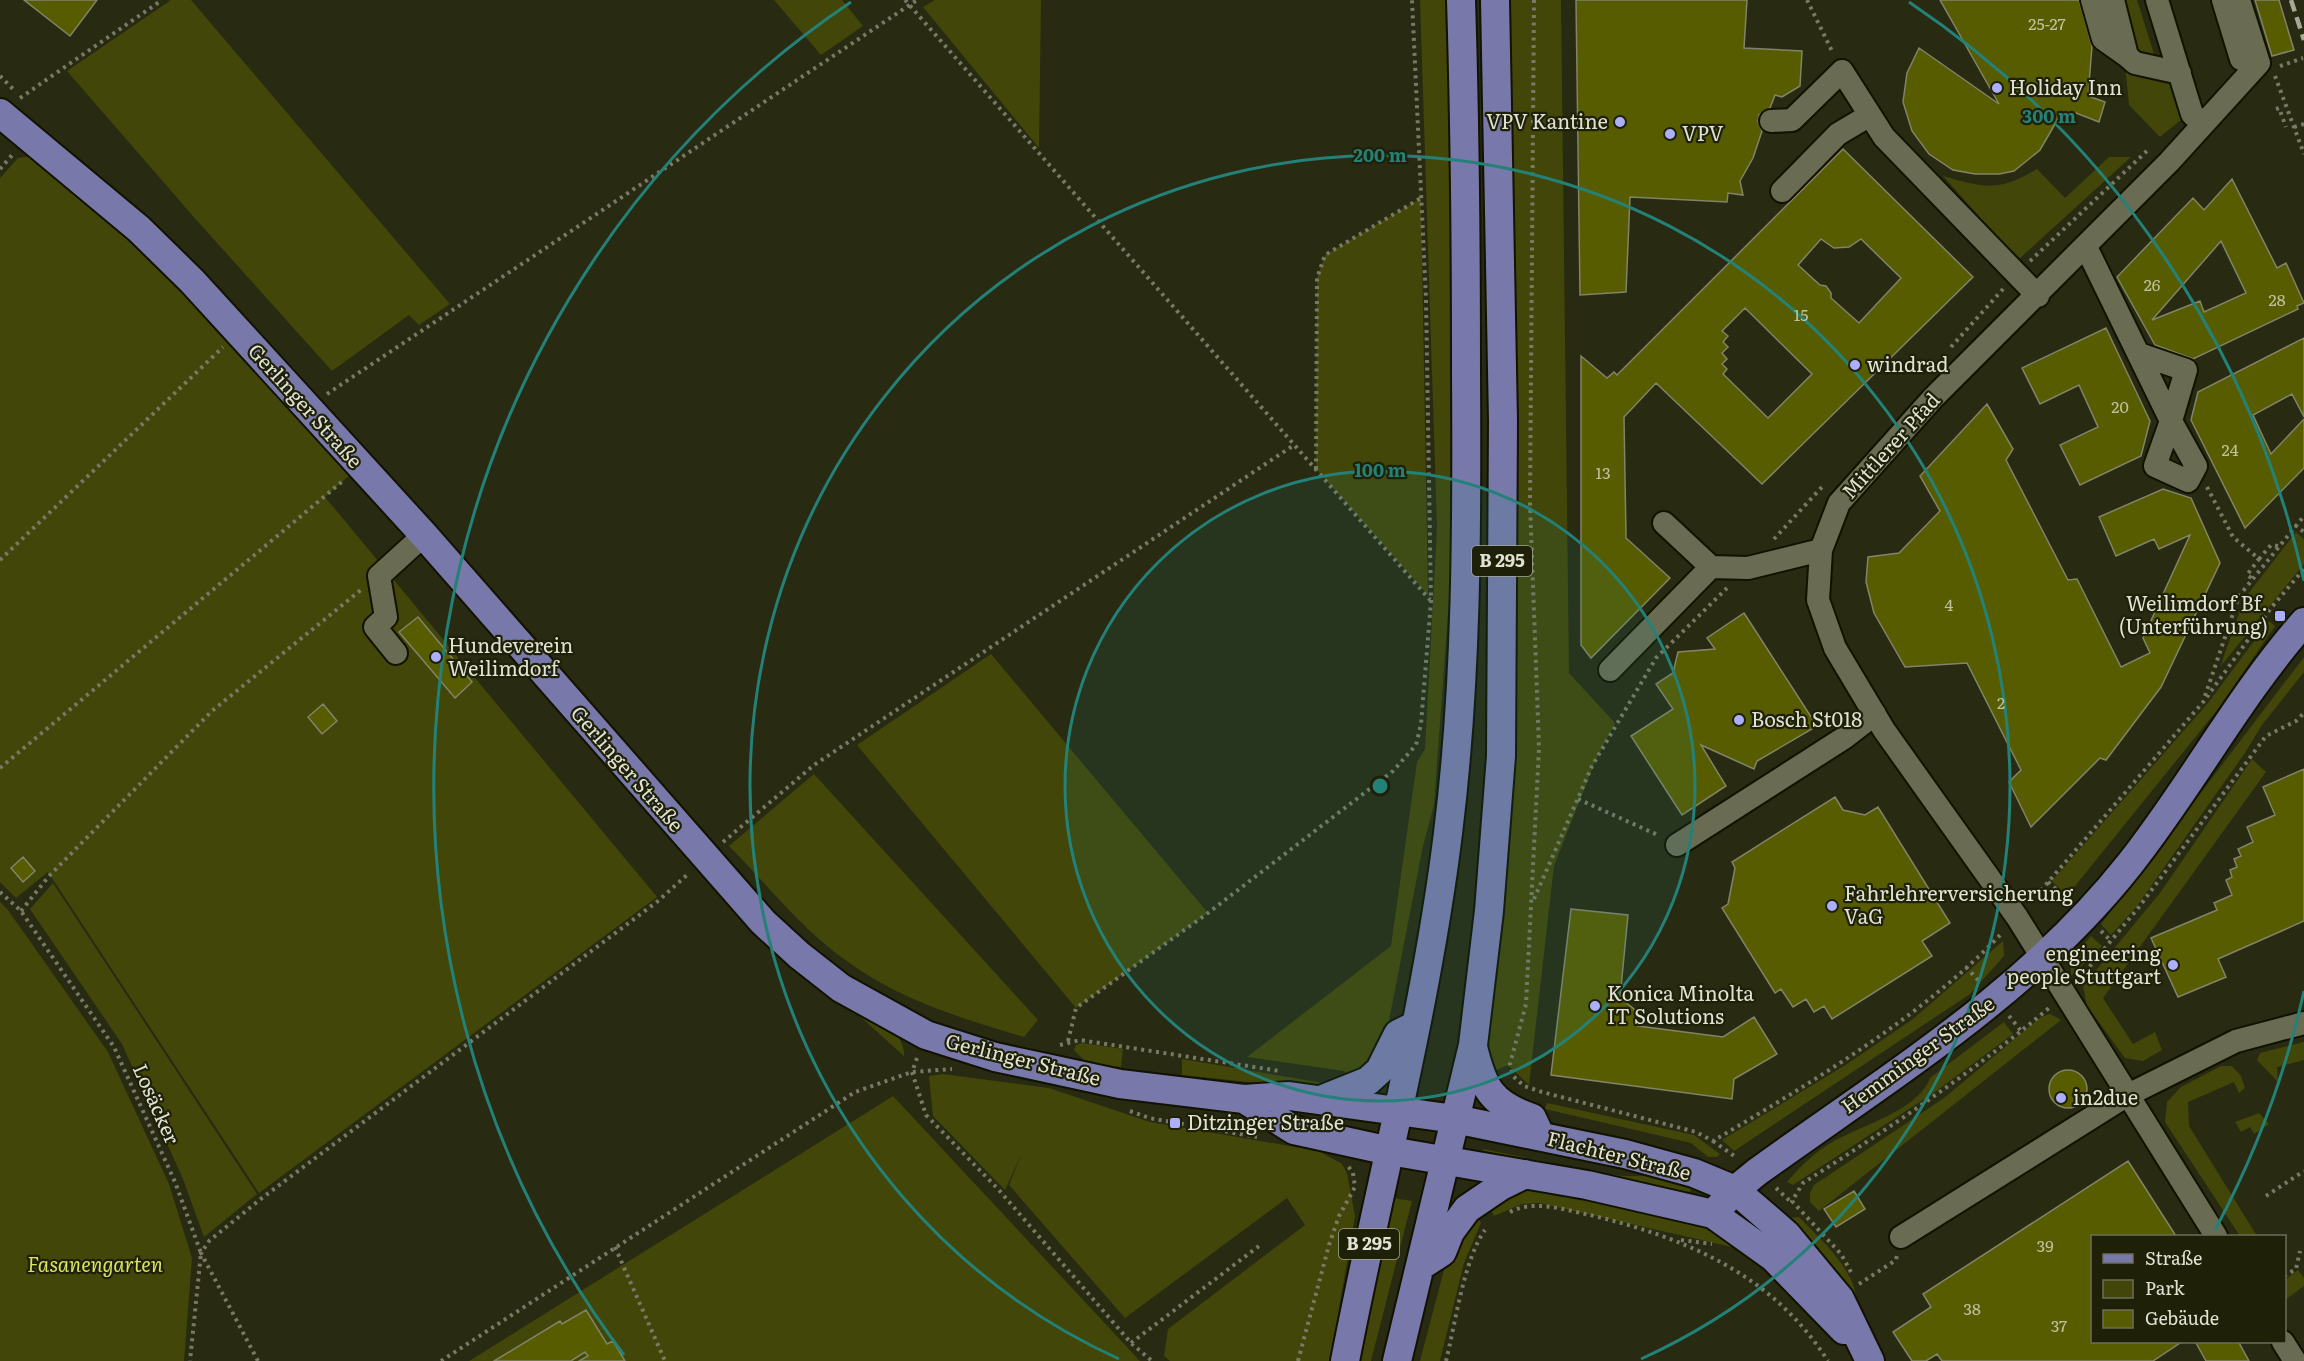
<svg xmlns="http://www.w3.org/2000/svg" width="2304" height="1361" font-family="Literata,serif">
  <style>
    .green { fill: #424609 }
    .building { fill: #585c00; stroke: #818469; stroke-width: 1.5; fill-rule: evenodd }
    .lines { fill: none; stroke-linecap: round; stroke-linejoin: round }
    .minor-casing { stroke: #111200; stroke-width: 26 }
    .major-casing { stroke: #111200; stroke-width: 32 }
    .path { stroke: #787a67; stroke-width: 4; stroke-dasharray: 3 4.5; stroke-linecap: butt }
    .minor { stroke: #696c52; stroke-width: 22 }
    .major { stroke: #7879aa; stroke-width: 28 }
    .rail { stroke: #a7a998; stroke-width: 4.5; stroke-dasharray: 12 6; stroke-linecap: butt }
    .ring { fill: none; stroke: #248178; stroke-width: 3 }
    .poi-dot { fill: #acaffb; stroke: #1f2008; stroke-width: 2 }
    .labels { text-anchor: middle; stroke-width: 4.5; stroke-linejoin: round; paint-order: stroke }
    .number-label { font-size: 16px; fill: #bec09f }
    .shield { fill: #1f2008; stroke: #a6a897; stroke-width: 1.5 }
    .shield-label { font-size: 18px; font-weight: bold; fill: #e0e2d4 }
    .poi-label { font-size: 20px; fill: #e0e2d4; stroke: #1f2008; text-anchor: start }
    .street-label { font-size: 20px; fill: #e0e2d4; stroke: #1f2008 }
    .park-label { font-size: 20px; font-style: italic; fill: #dae35c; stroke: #1f2008 }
    .centre { fill: #248178; stroke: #1f2008; stroke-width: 3 }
    .ring-label { font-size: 18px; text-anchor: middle; font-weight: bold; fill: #248178; stroke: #1f2008; stroke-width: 4.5; stroke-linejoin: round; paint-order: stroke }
  </style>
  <rect width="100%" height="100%" fill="#282a12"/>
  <path class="green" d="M171 0H191L450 304 419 325 409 315 332 371 192 215 67 71Z
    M774 0H842L863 26 821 55Z
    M935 0H1041L1039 148 923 7Z
    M1420 0H1448L1453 301 1452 559 1434 805 1423 846 1387 1031 1372 1060 1351 1079 1344 1071 1247 1057 1391 946 1417 762 1425 749 1437 528Z
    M1505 0H1561L1569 673 1615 723 1594 764 1554 866 1529 1085 1508 1065 1492 1072 1486 1052Z
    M2121 0H2137L2155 57 2133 51Z
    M2125 65 2174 78 2188 114 2160 137 2129 105Z
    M31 156 238 333 360 466 325 497 657 897 259 1193 48 872 16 898 0 882V178L18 158Z
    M2109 157H2131L2018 260 1943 176C1985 188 1998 192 2037 169L2065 198Z
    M1421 198 1428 595 1316 469 1317 278 1325 255Z
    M2296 532 2304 539V564L2220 667 2244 599Z
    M2269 621 2275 626 2218 709 2067 896 2052 881 2208 703Z
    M991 654 1208 913 1076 1008 857 745Z
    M2304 657V672L2262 725 2245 753 2137 906 2111 935 2101 924Z
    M2252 759 2266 772 2103 998 2133 1044 2155 1032 2162 1050 2143 1061 2125 1058 2087 1006 2083 986 2160 893Z
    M814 774 1038 1020 1024 1037C950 1015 887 996 826 945 791 916 761 878 729 846Z
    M53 883 257 1194 204 1237 183 1179 122 1044 30 909Z
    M0 902 8 910 108 1052 169 1184 192 1258 184 1361H0Z
    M2091 936 2102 946 2071 976V958Z
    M2003 941 2004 956 1970 994 1734 1151 1722 1140 1847 1064 1913 1019Z
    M845 1003C865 1015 906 1028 904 1056Z
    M2050 1014 2061 1020 1819 1211 1810 1202V1193L1814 1185 1944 1098 2041 1017Z
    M2004 1022 2013 1034 1935 1092 1793 1185 1787 1182C1803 1163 1821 1146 1844 1136 1870 1123 1920 1107 1930 1078Z
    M2304 1042V1060L2277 1067 2278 1082 2257 1060 2260 1053Z
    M1082 1043 1123 1049 1121 1067 1087 1063 1074 1050 1076 1045Z
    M1182 1059 1335 1085 1313 1089 1182 1075Z
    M2221 1066H2232L2241 1076 2245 1088 2239 1093 2234 1082 2188 1102 2189 1126 2257 1236H2240L2165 1122 2167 1102 2181 1087Z
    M943 1074 1049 1088 1150 1122 1319 1151 1342 1164 1347 1173 1355 1216 1330 1361H1170L1164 1356 1168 1329 1305 1225 1287 1198 1125 1318 1009 1185 1022 1153 1005 1190 933 1116 929 1076Z
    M893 1096 1140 1361H469Z
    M1547 1103 1694 1135 1720 1154 1717 1157H1708L1691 1143 1545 1109Z
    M2259 1113 2269 1124 2254 1134 2250 1127 2241 1132 2235 1122Z
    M1483 1149 1595 1172 1623 1176H1666L1692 1185 1690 1192 1483 1156Z
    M1525 1189 1553 1190 1695 1222 1742 1245 1745 1250 1539 1203 1522 1204 1494 1216 1489 1206Z
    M1393 1198 1412 1201 1371 1361H1361Z
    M1475 1214 1481 1223 1464 1263 1440 1361H1420L1450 1247Z
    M1799 1217C1821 1240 1860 1273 1856 1307L1788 1218Z
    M2298 1270 2304 1278V1286L2285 1300V1280Z"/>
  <path class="building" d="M24 0H97L70 36Z
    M1576 0H1747L1744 48 1802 51 1800 86 1782 97 1775 95 1770 108 1759 115 1758 122 1762 131 1753 158 1740 181 1743 195 1728 193 1727 202 1630 197 1626 292 1580 295Z
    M1940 0H2079L2092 46 2088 96 2105 102 2099 122 2076 113 2062 112 2040 150 2014 171 1999 174H1975L1953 170 1929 154 1912 131 1903 102 1907 73 1919 48 1999 104Z
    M2255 0H2279L2294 50 2272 56Z
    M1843 149 1973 277 1762 484 1656 383 1624 417 1626 538 1670 578 1591 658 1581 645V356L1607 378 1614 372 1617 375ZM1821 239 1834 248 1849 247 1861 239 1901 278 1859 323 1831 298V293L1826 286 1820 285 1798 265ZM1745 308 1812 374 1768 418 1723 374 1727 369 1722 364 1727 359 1722 353 1728 347 1723 342 1728 336 1722 331Z
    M2232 179 2277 268 2286 263 2304 303 2297 306 2298 309 2193 359 2155 345 2117 277 2193 198 2204 210ZM2221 241 2246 293 2204 312 2200 301 2152 320Z
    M2106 328 2150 421 2141 456 2080 485 2060 445 2098 427 2079 385 2040 404 2022 368Z
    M2304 338V417L2292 394 2253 415 2271 454 2304 419V468L2245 528 2191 420 2198 392Z
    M1987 404 2013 449 2006 460 2068 580 2077 579 2121 667 2150 653 2143 638 2190 535 2159 549 2154 539 2116 556 2099 517 2163 489 2191 498 2220 563 2161 687 2106 760 2100 758 2031 827 2009 782 2021 770 1967 663 1905 667 1874 613 1866 582 1868 557 1899 553 1940 511 1920 476Z
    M1744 613 1817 726 1757 761 1754 769 1701 745 1726 786 1682 815 1631 736 1673 709 1656 684 1673 673 1678 652 1715 649 1707 638Z
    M418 617 472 682 455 698 399 632Z
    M323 704 337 721 322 734 308 717Z
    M2304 769V921L2218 959 2226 977 2178 997 2151 938 2217 910 2214 903 2232 895 2226 880 2232 877 2230 870 2237 867 2234 859 2241 856 2238 849 2253 842 2247 827 2275 815 2263 787Z
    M1835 797 1843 810 1865 815 1878 807 1950 923 1922 941 1932 956 1832 1019 1824 1006 1814 1012 1806 999 1793 1007 1781 989 1775 993 1722 908 1728 904 1735 868 1732 862Z
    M23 857 35 871 23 882 11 868Z
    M1571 909 1628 915 1620 998 1634 1009 1638 1026 1723 1037 1754 1017 1777 1054 1734 1079 1732 1099 1551 1075Z
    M2049 1089a19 19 0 1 1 38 0a19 19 0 1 1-38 0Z
    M2128 1161 2176 1236H2092V1341H2183L2153 1361H1942L1937 1354 1926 1361H1912L1893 1332 1931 1307 1923 1294Z
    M1854 1191 1865 1209 1836 1227 1824 1209Z
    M586 1310 607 1344 613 1341 625 1361H579L588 1356 585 1352 571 1361H494L560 1321 562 1324Z
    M2195 1341H2238L2249 1361H2206Z"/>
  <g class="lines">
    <g class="minor-casing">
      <path id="minor" d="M2092 0 2103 39 2127 56
        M2113 0 2127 56 2135 63 2180 73
        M2157 0 2192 114 2202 123
        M2223 0 2241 59
        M1771 121 1792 120 1842 71 1884 137 2038 296
        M1782 191 1838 134 1870 115
        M2086 247 2171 421 2155 466 2188 481 2196 466 2171 421 2186 370 2139 354
        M1664 523 1711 567
        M396 653 375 627 386 617 379 576 424 535
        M1610 670 1711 567 1748 568 1821 550
        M1677 845 1844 738 1875 714
        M2216 1236 2017 917 1884 730 1835 648 1818 600 1821 550 1839 503 1933 398 2169 162 2259 63 2239 0
        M1901 1237 2126 1096 2236 1041 2304 1023
        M2283 1342 2295 1361"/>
    </g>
    <g class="major-casing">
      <path id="major" d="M0 113 139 229 192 281 424 535 763 922 799 955 841 988 926 1035 995 1057 1120 1084 1244 1099 1289 1096 1455 1119 1625 1154 1694 1173 1735 1190 1786 1234 1840 1299 1870 1361
        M1473 1047C1483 1088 1491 1104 1532 1118L1539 1133
        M1244 1099 1294 1130 1390 1151 1587 1185 1713 1214 1773 1257 1844 1330
        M1323 1099 1368 1081 1380 1070 1398 1034 1416 1025
        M1713 1214 1735 1190 1757 1172C1887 1078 2028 993 2129 865 2191 787 2238 697 2304 622
        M1422 1265 1442 1252 1450 1232 1467 1209 1501 1186 1525 1174
        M1345 1361C1379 1185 1426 1012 1448 833 1467 681 1467 526 1466 372 1466 248 1465 124 1461 0
        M1397 1361 1473 1045 1489 911 1501 756 1503 421 1495 0"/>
    </g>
    <path class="path" d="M905 0 1430 600
      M1534 0 1530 503 1539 748 1526 1004 1510 1064 1513 1076 1524 1086 1542 1092 1696 1132 1713 1141C1812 1082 1924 1016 2003 932
      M1807 0 1833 53
      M2280 66 2303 58
      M0 76 16 92
      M2275 76 2304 154
      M20 98 162 0
      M2276 109 2279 108 2286 127
      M2294 127 2304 124
      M0 169 13 154
      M2030 261 2149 149
      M1951 347 2004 288
      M327 394 917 0
      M1316 469 1317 278 1325 255 1421 198
      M2207 487 2233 537 2259 559 2247 575 2253 579
      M2295 525 2304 532
      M1774 539 1822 487
      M2259 559 2271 545 2278 546
      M0 560 223 347
      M2205 696 2239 596 2304 516
      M0 768 344 480
      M1578 799 1660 836
      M723 842 814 765 1294 445
      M2048 882 2067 899
      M0 892 21 911 114 1047 175 1182 201 1253 190 1361
      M1534 899 1592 766 1656 658 1727 588
      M2031 902 2204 701 2271 608 2304 569
      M21 911 49 876 212 711 362 589
      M2101 931 2111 941
      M1966 967 1979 981
      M2080 978 2139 907 2266 736 2296 721 2304 713
      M2009 1016 2022 1032
      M1068 1041 1076 1008 1208 913 1393 771 1416 745 1421 724 1431 601 1426 299 1412 0
      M1060 1045 1080 1040 1280 1071
      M917 1058 912 1072 926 1115 998 1189 1131 1343 1152 1361
      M1130 1111 1149 1118 1257 1137
      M1713 1141 1737 1158
      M1776 1188 1791 1202
      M2266 1196 2304 1171
      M1510 1212C1534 1199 1565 1210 1590 1215 1687 1238 1773 1275 1828 1361
      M1681 1240 1712 1244
      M615 1247 665 1361
      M1851 1272 1841 1254 1792 1201 1803 1183C1888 1129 1972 1073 2049 1008
      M2284 1276 2296 1269 2300 1251
      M1859 1284 1896 1260 1897 1255
      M1131 1343 1259 1246
      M258 1361 201 1253 209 1241 262 1198 658 901 688 874
      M441 1361 855 1092 912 1072 952 1069
      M1298 1361 1329 1245 1339 1216 1355 1187 1353 1173 1348 1166
      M1446 1361C1455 1325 1464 1259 1485 1230"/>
    <use href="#minor" class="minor"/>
    <use href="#major" class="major"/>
    <path class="rail" d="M2291 0 2304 40"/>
  </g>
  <circle cx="1380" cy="786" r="315" fill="#248178" fill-opacity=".12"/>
  <g class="ring">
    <circle cx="1380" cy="786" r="315"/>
    <path d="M1119 1359A630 630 0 1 1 1641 1359"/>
    <path d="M2304 991A946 946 0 0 1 2215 1230M624 1355A946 946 0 0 1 851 2M1909 2A946 946 0 0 1 2304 581"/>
  </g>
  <g class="poi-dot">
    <circle cx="1997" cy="88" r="6"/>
    <circle cx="1620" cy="122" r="6"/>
    <circle cx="1670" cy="134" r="6"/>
    <circle cx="1855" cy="365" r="6"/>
    <rect x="2274" y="610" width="12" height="12" rx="3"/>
    <circle cx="436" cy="657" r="6"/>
    <circle cx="1739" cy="720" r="6"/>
    <circle cx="1832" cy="906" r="6"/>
    <circle cx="2173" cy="965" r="6"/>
    <circle cx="1595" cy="1006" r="6"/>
    <circle cx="2061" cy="1098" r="6"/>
    <rect x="1169" y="1117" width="12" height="12" rx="3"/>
  </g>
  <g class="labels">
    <g class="number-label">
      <text x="2047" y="30">25-27</text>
      <text x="2152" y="291">26</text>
      <text x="2277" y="306">28</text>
      <text x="1801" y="321">15</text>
      <text x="2120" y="413">20</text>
      <text x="2230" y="456">24</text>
      <text x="1603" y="479">13</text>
      <text x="1949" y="611">4</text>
      <text x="2001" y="709">2</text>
      <text x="2045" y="1252">39</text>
      <text x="1972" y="1315">38</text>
      <text x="2059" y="1332">37</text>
    </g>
    <g class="shield">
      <rect x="1472" y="546" width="60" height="30" rx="4.5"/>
      <rect x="1339" y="1229" width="60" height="30" rx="4.5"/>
    </g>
    <g class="shield-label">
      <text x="1502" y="567">B 295</text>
      <text x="1369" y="1250">B 295</text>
    </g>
    <g class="poi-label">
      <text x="2009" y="95">Holiday Inn</text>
      <text x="1608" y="129" text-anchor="end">VPV Kantine</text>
      <text x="1682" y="141">VPV</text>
      <text x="1867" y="372">windrad</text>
      <text x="2268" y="611" text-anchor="end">Weilimdorf Bf.<tspan x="2268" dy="23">(Unterführung)</tspan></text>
      <text x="448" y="653">Hundeverein<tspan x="448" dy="23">Weilimdorf</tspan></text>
      <text x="1751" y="727">Bosch St018</text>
      <text x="1844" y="901">Fahrlehrerversicherung<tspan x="1844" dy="23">VaG</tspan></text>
      <text x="2161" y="961" text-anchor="end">engineering<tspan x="2161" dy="23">people Stuttgart</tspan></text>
      <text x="1607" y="1001">Konica Minolta<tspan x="1607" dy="23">IT Solutions</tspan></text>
      <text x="2073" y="1105">in2due</text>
      <text x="1187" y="1130">Ditzinger Straße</text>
    </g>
    <g class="street-label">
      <text transform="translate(305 406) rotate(48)" y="7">Gerlinger Straße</text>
      <text transform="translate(1891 446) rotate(-48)" y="7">Mittlerer Pfad</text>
      <text transform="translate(627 769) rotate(49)" y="7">Gerlinger Straße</text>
      <text transform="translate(1918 1055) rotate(-36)" y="7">Hemminger Straße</text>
      <text transform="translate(1023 1060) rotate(14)" y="7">Gerlinger Straße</text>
      <text transform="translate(156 1104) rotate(66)" y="7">Losäcker</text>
      <text transform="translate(1619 1156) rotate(14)" y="7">Flachter Straße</text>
    </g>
    <g class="park-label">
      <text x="95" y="1272">Fasanengarten</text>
    </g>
  </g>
  <circle cx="1380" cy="786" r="9" class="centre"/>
  <g class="ring-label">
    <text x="2049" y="123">300 m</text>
    <text x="1380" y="162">200 m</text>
    <text x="1380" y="477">100 m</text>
  </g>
  <rect x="2091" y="1235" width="195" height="108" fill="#1f2008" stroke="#6c6e5a" stroke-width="1.5"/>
  <rect x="2103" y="1254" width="30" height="9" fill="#7879aa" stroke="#6c6e5a" stroke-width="1.5"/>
  <text x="2145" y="1265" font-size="18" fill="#e0e2d4">Straße</text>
  <rect x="2103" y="1280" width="30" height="18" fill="#424609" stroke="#6c6e5a" stroke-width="1.5"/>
  <text x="2145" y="1295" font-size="18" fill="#e0e2d4">Park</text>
  <rect x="2103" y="1310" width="30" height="18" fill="#585c00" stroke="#6c6e5a" stroke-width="1.5"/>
  <text x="2145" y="1325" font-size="18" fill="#e0e2d4">Gebäude</text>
</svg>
